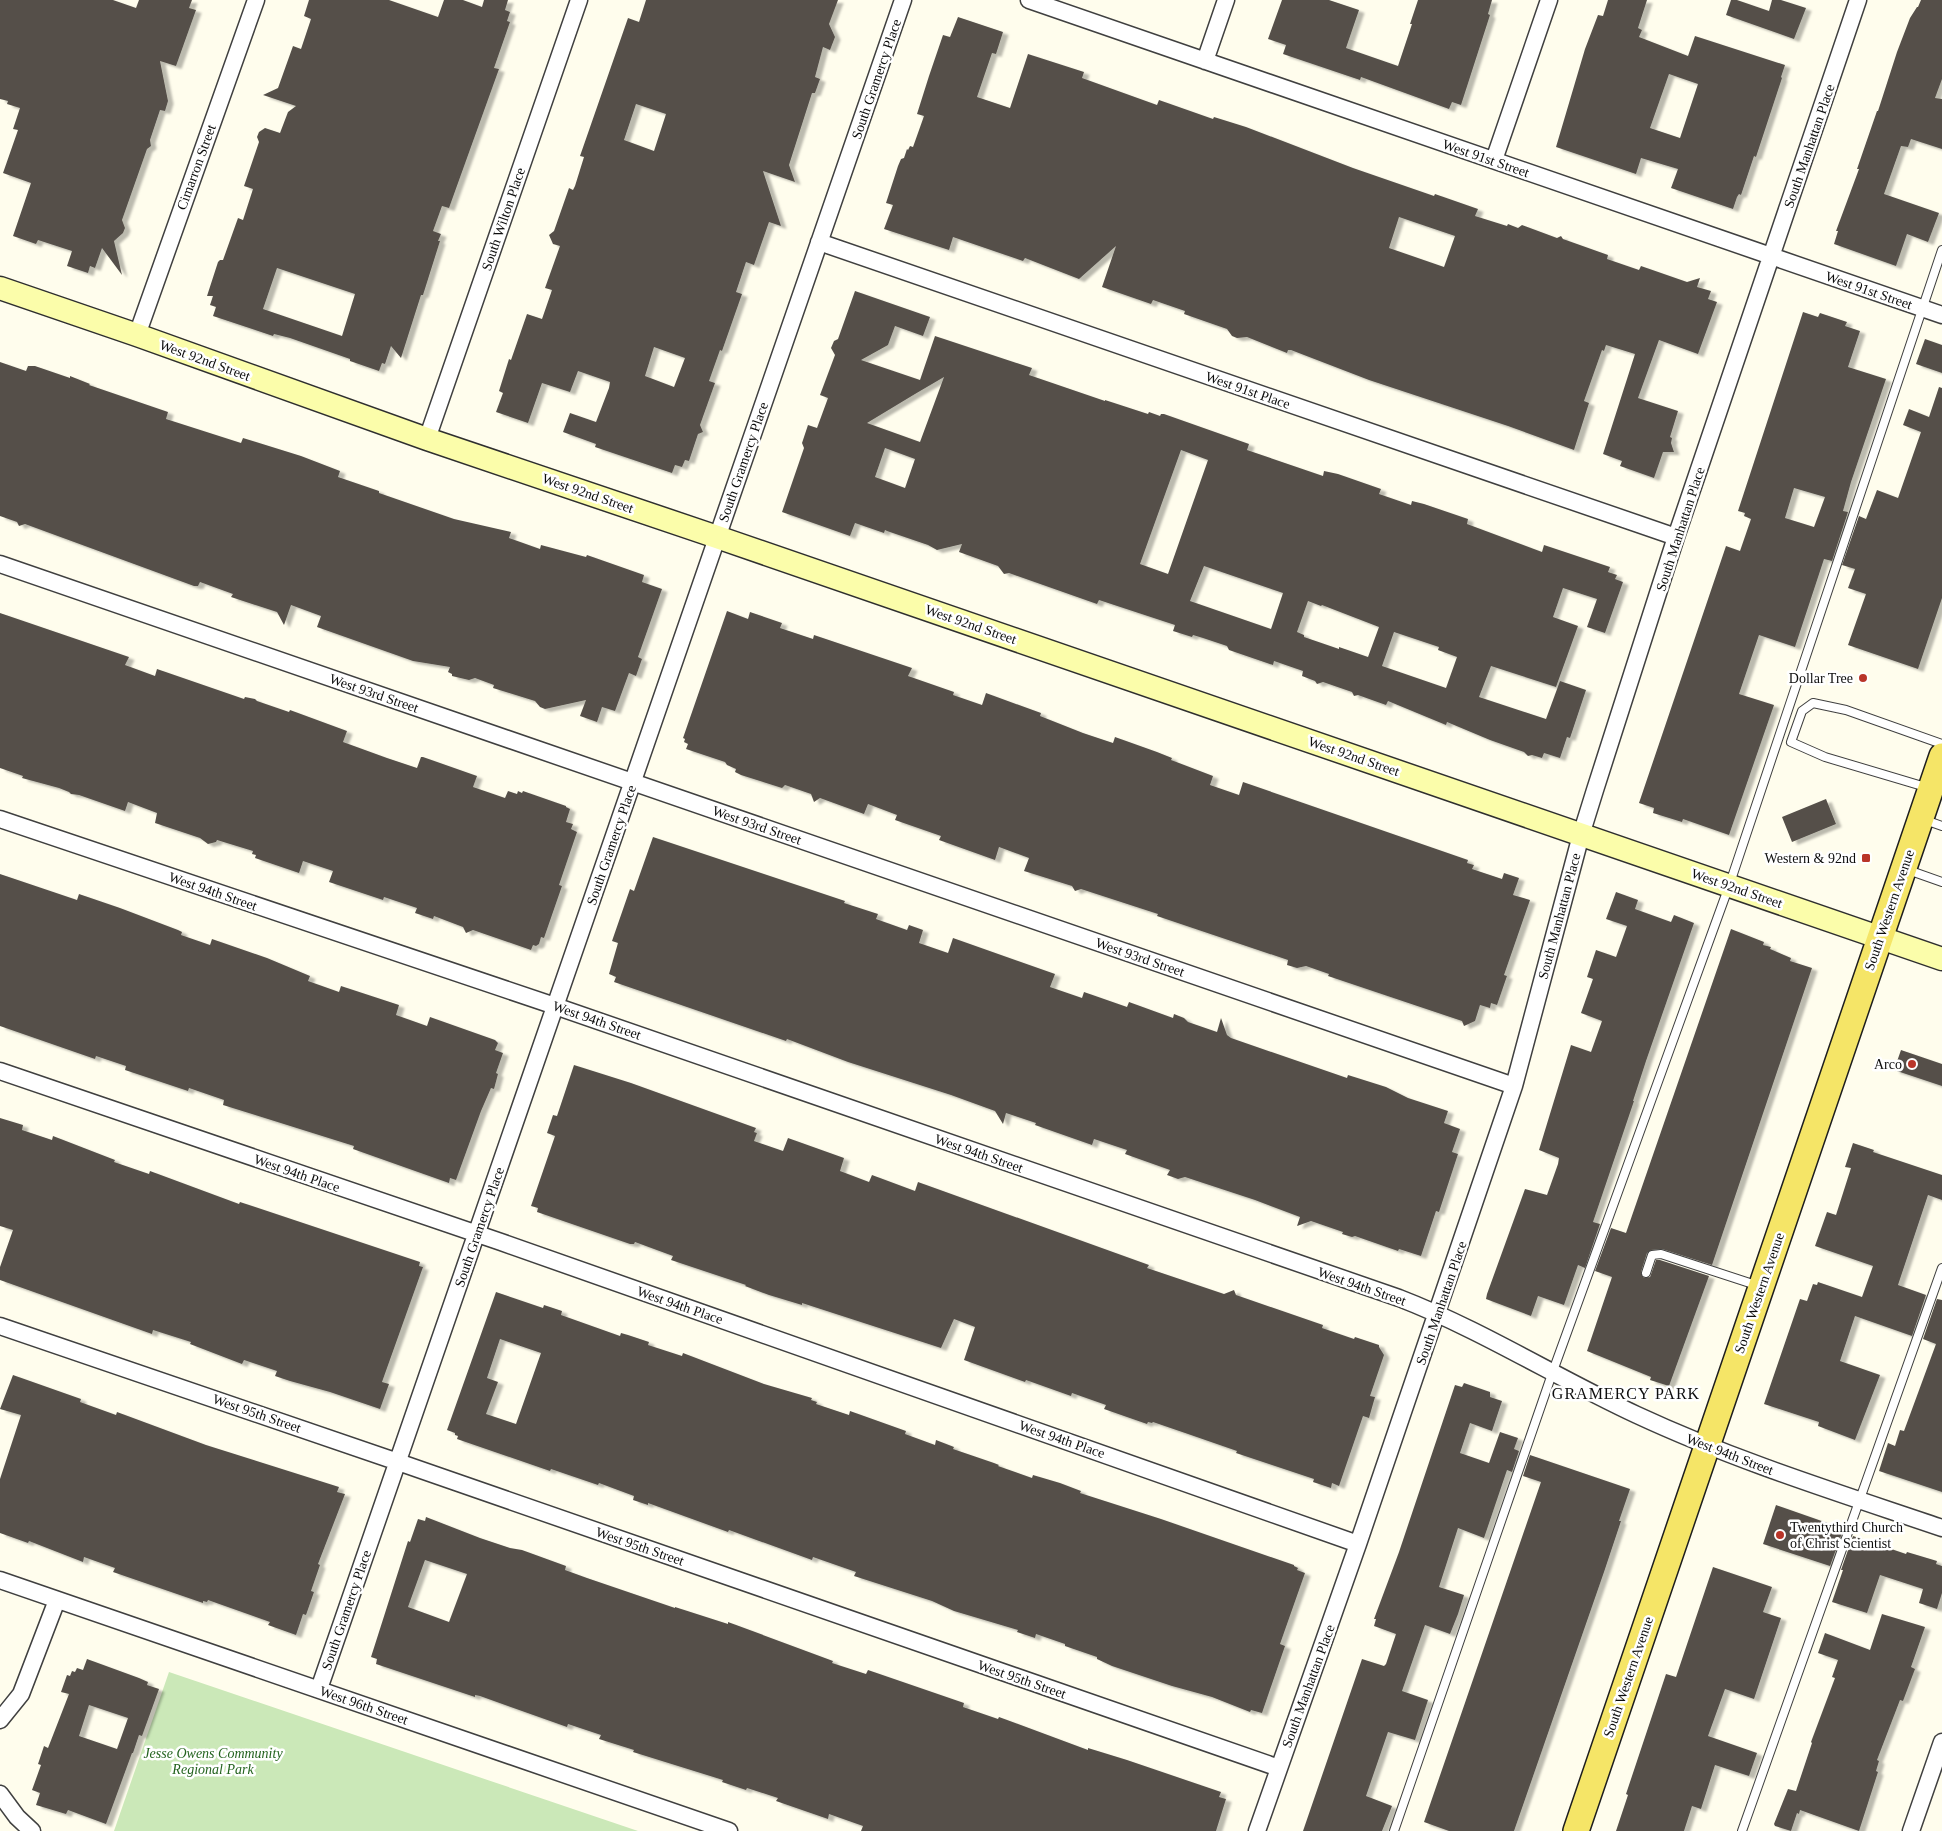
<svg xmlns="http://www.w3.org/2000/svg" width="1942" height="1831" font-family="Georgia,serif">
  <style>
    .green { fill: #cbe8b8 }
    .building { fill: #55504a; fill-rule: evenodd; filter: url(#shadow) }
    .lines { fill: none; stroke-linecap: round; stroke-linejoin: round }
    .lane-casing { stroke: #404040; stroke-width: 10 }
    .street-casing { stroke: #404040; stroke-width: 19 }
    .secondary-casing { stroke: #2f2f2f; stroke-width: 25 }
    .primary-casing { stroke: #1e1e1e; stroke-width: 28 }
    .lane { stroke: #fff; stroke-width: 8 }
    .street { stroke: #fff; stroke-width: 16 }
    .secondary { stroke: #fbfdaa; stroke-width: 22 }
    .primary { stroke: #f5e567; stroke-width: 25 }
    .poi-dot { fill: #b93529; stroke: #fff; stroke-width: 2 }
    .labels { text-anchor: middle; stroke-width: 5; stroke-linejoin: round; paint-order: stroke }
    .street-label { font-size: 14px; fill: #0d0d0d; stroke: #fff }
    .poi-label { font-size: 14px; fill: #0d0d0d; stroke: #fff; text-anchor: end }
    .park-label { font-size: 14px; font-style: italic; fill: #24631f; stroke: #fff }
    .quarter-label { font-size: 16px; letter-spacing: 1px; fill: #0d0d0d; stroke: #fff }
  </style>
  <defs>
    <filter id="shadow"><feDropShadow dx="5.5" dy="3" stdDeviation="1" flood-color="#0004"/></filter>
  </defs>
  <rect width="100%" height="100%" fill="#fffded"/>
  <path class="green" d="M169 1672 638 1831H114Z"/>
  <path class="building" d="M0 0H113L136 8 139 0H192L189 8 196 10 176 66 160 61 168 101 165 111 160 110 150 140 151 146 147 149 122 220 125 228 123 233 114 241 122 275 102 248 95 268 90 266 88 273 67 266 72 251 38 240 36 244 13 236 31 183 3 173 18 130 13 129 20 108 7 104 8 101 0 99Z
    M309 0H389L438 17 444 0H463L482 7 484 0H508L505 10 510 12 507 21 510 22 494 68 499 69 449 208 442 206 433 231 441 234 438 241H440L423 295H421L401 358 391 346 385 364 382 363 379 371 350 361V359L290 338 274 334 273 336 213 316 216 307 210 305 213 296H207L218 262 220 260H223L238 218 243 220 253 189 244 186 259 142 257 137 259 132 265 128 280 133 288 112 296 106 263 95 278 88 293 46 301 49 311 19 304 16ZM277 268 355 294 342 336 263 309Z
    M646 0H838L829 24 835 37 830 50 823 47 815 77 820 79 815 93H812L789 165 795 182 763 171 781 226 769 222 754 265 746 262 736 292 742 294 722 351 720 350 709 381 715 383 700 425 703 432 698 434 689 461 685 460 682 467 675 465 672 473 595 447 596 444 563 432 570 413 596 422 609 388 610 382 578 371 570 392 542 383 528 423 496 412 503 393 499 391 509 359 511 360 527 314 542 319 552 290 545 288 560 246 553 244 549 235 554 231 569 188 573 190 575 186 584 157 580 156 628 18 639 22ZM636 104 666 114 654 151 624 140ZM654 347 685 358 674 387 645 376Z
    M1282 0H1329L1359 10 1346 48 1398 66 1412 24H1410L1418 0H1492L1488 14 1490 15 1461 105 1452 102 1449 109 1361 77 1360 80 1283 54 1286 45 1268 39Z
    M1608 0H1647L1638 28 1642 30 1639 37 1688 56 1695 36 1785 65 1781 77 1782 78 1756 157 1754 156 1741 195 1739 194 1737 197 1733 209 1671 188 1678 169 1641 158 1636 174 1556 147 1585 49 1598 15 1603 16ZM1669 74 1698 84 1680 138 1650 128Z
    M1731 0H1737L1769 11 1772 0H1781L1806 8 1794 39 1726 15Z
    M1921 0H1942V79L1935 98 1942 99V149L1911 139 1908 147 1901 146 1884 194 1939 213 1928 242 1907 234 1896 266 1834 244 1838 231H1836L1859 169H1857L1877 111H1878L1897 52 1910 18 1917 7H1918Z
    M958 17 1003 32 996 54 992 53 977 97 1010 108 1028 54 1084 72 1082 78 1157 105 1159 100 1213 119 1214 117 1246 127 1353 168 1434 196 1435 194 1478 209 1475 216 1507 226 1508 224 1518 228 1522 225 1557 238 1561 236 1563 239 1608 255 1607 259 1639 270 1641 266 1687 282 1700 278 1697 287 1711 291 1708 299 1717 302 1698 354 1659 340 1638 398 1678 411 1670 437 1672 438 1671 443 1674 452H1663L1654 478 1620 466 1622 461 1603 454 1635 354 1606 345 1604 351 1602 350 1584 401 1589 403 1574 450 1508 426 1369 380 1291 350H1288L1287 353 1247 337 1237 338 1232 336 1227 329 1184 314 1185 311 1153 300 1151 304 1102 287 1116 246 1079 279 1025 258 1023 261 953 237 949 250 884 229 893 205 886 203 898 166 901 159 904 158 907 149 908 150 910 146 913 147 924 116 917 114 929 76 943 35 950 37ZM1399 217 1455 236 1444 267 1389 248Z
    M855 291 930 317 923 336 895 326 888 345 861 360 920 380 935 336 1032 368 1029 375 1105 401V400L1148 414 1149 412 1160 416 1161 414H1164L1249 444 1247 450 1323 476 1324 471 1338 474 1381 489 1379 494 1411 505 1412 501 1424 504 1468 519 1467 524 1542 552 1544 545 1610 567 1608 572 1617 575 1615 579 1623 582 1605 633 1587 627 1597 599 1563 588 1553 617 1578 626 1556 687 1491 666 1479 697 1546 719 1560 681 1586 690 1570 738 1567 737 1560 758 1544 753 1542 758 1532 755 1528 756 1524 752 1490 740 1447 722 1446 725 1388 701 1386 705 1358 695 1354 696 1352 692 1323 682 1317 684 1315 681 1302 676 1303 671 1274 661 1273 665 1229 650 1227 646 1203 638 1193 635 1192 637 1173 631 1175 625 1099 600 1097 604 1009 573 1004 574 998 566 959 552 962 544 937 550 928 545 887 531 885 530 884 533 855 523 850 536 782 512 804 448 802 443 808 425 817 428 828 398 820 395 835 355 831 348 834 341 838 339ZM944 377 920 442 867 423 915 394ZM885 448 915 459 905 488 875 477ZM1181 450 1208 460 1168 574 1140 564ZM1204 566 1283 593 1271 629 1190 601ZM1308 601 1321 606 1322 605 1379 627 1368 657 1339 647V649L1304 637V635L1297 632ZM1394 632 1439 647 1438 650 1457 657 1446 688 1382 666Z
    M1803 312 1818 317 1820 313 1847 322 1845 326 1860 331 1848 367 1886 379 1851 482 1843 511 1848 512 1832 561 1824 559 1795 647 1759 635 1739 694 1774 705 1729 835 1683 819 1682 822 1653 813 1654 808 1639 803 1726 546 1740 551 1751 519 1744 516 1745 513 1738 511ZM1794 488 1825 497 1814 527 1785 518Z
    M1925 339 1942 345V373L1916 364Z
    M0 362 26 371 28 366H35L70 378V376L90 384 89 385 168 412 166 419 241 443 243 438 301 456 340 471 338 477 379 491V493L454 519 511 532 509 538 540 549 541 545 586 557 587 555 644 575 642 582 662 589 638 657 642 659 636 676 629 673 615 711 602 707 597 722 580 716 586 700 545 709 540 707 535 701 493 688 494 685 475 678 469 680 452 676V674L448 672 450 667 413 661 317 627 321 616 291 605 284 625 277 612 231 597 233 594 200 582 198 586H194L25 524 19 526 17 522 0 516Z
    M1939 387 1942 388V598L1918 669 1848 645 1866 594 1848 588 1855 569 1842 565 1859 516 1866 519 1877 490 1898 498 1921 432 1903 425 1909 409 1929 417Z
    M727 611 748 619 750 612 782 623 780 628 813 639 814 635 912 668 908 676 954 692 953 695 982 705 986 693 1041 713 1040 716 1083 733 1113 743 1115 737 1157 752 1172 758 1171 760 1179 763 1213 776 1210 785 1239 795 1243 782 1468 860 1467 863 1474 865 1472 869 1502 879 1504 873 1519 878 1513 895 1530 900 1504 975 1507 976 1497 1005 1491 1003 1490 1008 1480 1005 1475 1021 1464 1026 1462 1021 1328 976 1329 974 1306 966 1297 968 1287 965 1288 960 1157 916 1158 914 1081 889 1075 891 1072 886 1024 871 1029 858 999 847 995 860 939 840 941 836 895 820 897 815 868 804 864 814 820 798 814 802 811 794 785 785 782 788 741 775 735 772 736 769 727 765 725 762 686 749 688 744 684 742 685 739 683 738Z
    M0 613 129 657 125 665 155 676 157 669 244 699 245 697 255 699 257 701 289 712 290 710 347 731 343 742 387 758 417 768 421 757H423L477 776 473 787 505 798 508 791 517 794 518 791 522 793 523 791 566 806V807L570 809 566 822 573 824 571 829 577 832 559 885 562 886 544 938 541 937 539 944 536 946 533 945 531 950 473 930 466 933 463 927 434 916 433 919 415 913 417 908 384 897 383 900 329 882 333 871 303 861 299 873 255 858 256 855 252 854 253 851 217 840 216 842 208 844 200 838 155 823 157 813 128 802 125 811 79 795 71 794 69 792 59 788 22 778 23 776 0 768Z
    M1826 799 1836 824 1792 842 1782 817Z
    M653 837 845 901 844 903 878 914 876 919 907 930 909 925 923 930 919 943 948 953 953 938 1055 974 1050 987 1082 998 1084 992 1127 1007 1129 1002 1173 1018 1174 1014 1184 1018 1188 1022 1217 1032 1221 1018 1227 1035 1231 1038 1347 1078 1348 1075 1386 1087 1408 1098 1448 1111 1444 1123 1460 1129 1452 1152 1458 1154 1439 1212 1436 1211 1421 1256 1399 1249 1398 1251 1355 1236 1352 1237 1342 1234 1343 1232 1311 1221 1297 1226 1300 1217 1255 1200 1185 1177 1178 1179 1167 1175 1170 1170 1125 1154 1127 1150 1094 1139 1092 1145 1035 1125 1036 1123 1006 1113 1003 1124 995 1111 951 1095 848 1062 787 1039 786 1041 614 982 616 977 609 974 618 943 612 941 630 889 634 891Z
    M0 874 77 900 79 894 120 908 178 930 182 932 181 935 210 945 212 939 267 958 310 976 308 981 339 992 341 986 399 1005 396 1015 427 1026 430 1017 495 1040 498 1043 495 1050 503 1053 496 1073 498 1074 494 1089 491 1088 481 1111 456 1180 450 1178 449 1183 353 1149 354 1146 223 1105 224 1100 189 1088 188 1091 125 1070 126 1066 96 1056 95 1059 0 1026Z
    M1616 892 1638 900 1635 909 1671 922 1674 915 1694 923 1646 1061 1633 1101H1634L1593 1222 1600 1224 1585 1268 1578 1265 1564 1305 1538 1296 1531 1316 1486 1299 1487 1294 1525 1189 1547 1195 1558 1164 1559 1158 1539 1150 1571 1045 1591 1052 1602 1021 1581 1013 1593 979 1587 977 1596 950 1616 957 1627 926 1606 919Z
    M1731 929 1764 942 1763 945 1771 947 1770 949 1791 958 1790 961 1812 968 1712 1265 1662 1249 1651 1250 1647 1253 1641 1272 1644 1278 1650 1277 1656 1260H1660L1709 1276 1669 1386 1650 1380 1651 1377 1587 1351 1612 1277 1595 1271 1611 1228 1626 1233Z
    M1901 1050 1942 1064V1086L1894 1070Z
    M574 1065 631 1083 756 1128 754 1132 757 1133 754 1141 783 1151 788 1138 844 1158 840 1171 869 1182 872 1175 915 1191 918 1182 1149 1265 1147 1268 1224 1294 1234 1290 1236 1295 1323 1325 1322 1328 1354 1339 1355 1337 1379 1345V1347L1384 1355 1370 1396 1375 1397 1369 1418 1363 1416 1339 1486 1332 1483 1331 1488 1313 1482 1314 1479 1236 1453 1237 1451 1188 1434 1153 1422 1152 1423 1148 1422 1147 1424 1104 1409 1106 1405 1072 1393 1071 1396 1026 1380 1025 1382 964 1360 975 1327 954 1319 941 1348 802 1303V1305L769 1295 745 1286 746 1285 671 1260 673 1256 635 1242 634 1244H630L537 1212 538 1208 531 1206 555 1136 547 1133 553 1115 557 1116Z
    M0 1118 23 1125 22 1130 52 1140 53 1136 115 1160 114 1162 149 1174 150 1171 239 1204 240 1202 420 1262 419 1266 423 1267 382 1382 389 1384 380 1409 330 1392 290 1381 275 1376 277 1371 244 1360 242 1364 190 1344 191 1342 153 1330 152 1334 0 1280V1267L13 1230 0 1226Z
    M1853 1143 1874 1150 1873 1152 1942 1175V1200L1928 1195 1898 1285 1926 1295 1912 1336 1855 1316 1840 1361 1880 1375 1855 1440 1818 1426 1819 1422 1764 1404 1800 1299 1807 1301 1813 1284 1817 1285 1818 1282 1862 1297 1873 1266 1815 1246 1827 1212 1836 1215 1851 1168 1845 1167Z
    M496 1292 543 1308 544 1305 562 1311 561 1315 620 1336 621 1333 628 1335 649 1342 648 1345 682 1356 683 1353 764 1384 812 1398 811 1400 817 1402 816 1404 849 1415 850 1411 906 1431 905 1434 935 1445 936 1440 954 1447 953 1449 994 1463 999 1465 998 1466 1032 1478 1033 1475 1060 1483 1081 1491 1080 1493 1161 1519 1294 1565V1566L1298 1568 1297 1570 1305 1573 1280 1644 1285 1646 1262 1713 1251 1710 1250 1712 1212 1697 1172 1686 1112 1666 1097 1659V1657L1065 1646V1644L1036 1634 1035 1638 1017 1632 1018 1630 954 1611 932 1601 854 1576 856 1572 813 1557 812 1560 729 1530 728 1532 648 1503V1505L633 1500 634 1496 599 1483 598 1485 551 1469 550 1471 457 1439 458 1436 455 1435V1433L447 1430ZM500 1339 541 1353 516 1424 486 1414 498 1382 487 1378Z
    M1937 1299 1942 1300V1492L1879 1471 1888 1443 1895 1446 1900 1430 1904 1431 1936 1344 1923 1339Z
    M13 1375 81 1399 80 1402 116 1415 117 1412 206 1445 339 1487 337 1492 345 1494 318 1564 320 1565 311 1591 314 1592 306 1615 303 1614 296 1635 268 1625 270 1622 208 1600 207 1602 203 1601V1603L113 1572 115 1568 84 1557 83 1562 29 1541 28 1543 0 1533V1479L21 1415 0 1409Z
    M1464 1383 1490 1392V1397L1502 1401 1492 1431 1470 1423 1460 1453 1489 1463 1500 1432 1518 1438 1514 1449 1519 1451 1512 1472 1507 1470 1484 1538 1458 1528 1439 1587 1464 1595 1458 1614 1450 1634 1425 1625 1402 1691 1428 1700 1415 1740 1388 1732 1366 1796 1392 1806 1382 1831H1303L1362 1659 1384 1666 1386 1664 1396 1634 1374 1626 1376 1619H1374L1399 1552 1455 1385 1462 1387Z
    M1530 1455 1630 1489 1619 1521H1621L1604 1572 1514 1831H1449L1424 1822 1541 1482 1523 1476Z
    M1776 1505 1836 1526 1835 1530 1842 1533 1830 1566 1763 1544Z
    M426 1517 480 1538 510 1548 522 1550 566 1566 565 1570 587 1578 675 1608V1607L728 1624V1622L833 1661 832 1663 866 1674 868 1670 964 1703 963 1707 998 1719 999 1717 1088 1750V1748L1127 1760 1221 1792 1219 1797 1226 1799 1216 1831H861L863 1826 829 1814 828 1819 776 1801 778 1798 747 1788 746 1790 722 1782 723 1780 633 1752 634 1750 599 1739 601 1735 568 1724 567 1727 480 1696 475 1695V1697L376 1664 377 1659 371 1657 408 1541 410 1542 418 1519 425 1521ZM425 1560 467 1574 449 1622 408 1607Z
    M1853 1536 1906 1554 1907 1552 1937 1561 1936 1564 1942 1566V1593L1937 1609 1919 1603 1923 1589 1880 1575 1867 1613 1832 1602 1843 1570H1841Z
    M1713 1567 1772 1587 1763 1612 1781 1618 1754 1699 1725 1689 1708 1736 1757 1753 1749 1776 1715 1765 1701 1809 1692 1806 1684 1831H1616L1628 1795 1626 1794 1666 1674 1676 1677Z
    M1882 1614 1925 1627 1911 1667 1915 1669 1903 1701 1900 1700 1877 1760 1879 1761 1876 1771 1878 1772 1859 1831 1800 1810 1799 1814 1797 1813 1791 1831 1775 1826 1774 1824 1788 1789 1796 1791 1812 1743 1811 1742 1835 1678 1832 1677 1838 1660 1818 1653 1825 1633 1870 1650Z
    M87 1659 139 1678 148 1682 147 1685 159 1689 142 1736 139 1735 133 1753H132L106 1824 68 1810 66 1814 36 1805 40 1793 32 1790 41 1765 38 1764 44 1746 48 1748 69 1694 61 1692 67 1675 70 1676 72 1671 75 1672 77 1668 83 1670ZM89 1705 128 1718 117 1749 79 1736Z"/>
  <g class="lines">
    <g class="lane-casing">
      <path id="lane" d="M1929 788 1825 757 1791 742 1802 711 1813 703 1846 710 1942 744
        M1925 820 1942 826
        M1908 870 1942 882
        M1646 1273 1652 1255 1661 1254 1759 1286
        M1394 1831 1553 1371 1729 886 1942 250
        M1742 1831 1942 1268"/>
    </g>
    <g class="street-casing">
      <path id="street" d="M1029 0 1942 315
        M1205 61 1226 0
        M1494 160 1549 0
        M819 242 1676 537
        M137 335 256 0
        M427 439 579 0
        M0 564 1514 1086
        M0 819 555 1006 1399 1298C1482 1330 1557 1378 1637 1415 1736 1461 1839 1493 1942 1528
        M0 1071 501 1242 1358 1544
        M0 1326 398 1462 1279 1768
        M0 1580 729 1831
        M319 1689 903 0
        M0 1720 21 1694 57 1600
        M0 1794 17 1817 32 1831
        M1257 1831 1358 1544 1514 1086 1581 835 1595 790 1676 537 1858 0
        M1911 1831 1942 1742"/>
    </g>
    <g class="secondary-casing">
      <path id="secondary" d="M0 288 137 335 427 439 717 537 1942 959"/>
    </g>
    <g class="primary-casing">
      <path id="primary" d="M1576 1831 1942 756"/>
    </g>
    <use href="#lane" class="lane"/>
    <use href="#street" class="street"/>
    <use href="#secondary" class="secondary"/>
    <use href="#primary" class="primary"/>
  </g>
  <g class="poi-dot">
    <circle cx="1863" cy="678" r="5"/>
    <rect x="1861" y="853" width="10" height="10" rx="2.5"/>
    <circle cx="1912" cy="1064" r="5"/>
    <circle cx="1780" cy="1535" r="5"/>
  </g>
  <g class="labels">
    <g class="street-label">
      <text transform="translate(876 79) rotate(-71)" y="5">South Gramercy Place</text>
      <text transform="translate(1809 146) rotate(-71)" y="5">South Manhattan Place</text>
      <text transform="translate(1486 158) rotate(19)" y="5">West 91st Street</text>
      <text transform="translate(196 167) rotate(-70)" y="5">Cimarron Street</text>
      <text transform="translate(503 219) rotate(-71)" y="5">South Wilton Place</text>
      <text transform="translate(1869 290) rotate(19)" y="5">West 91st Street</text>
      <text transform="translate(205 360) rotate(20)" y="5">West 92nd Street</text>
      <text transform="translate(1248 390) rotate(19)" y="5">West 91st Place</text>
      <text transform="translate(743 462) rotate(-71)" y="5">South Gramercy Place</text>
      <text transform="translate(588 493) rotate(19)" y="5">West 92nd Street</text>
      <text transform="translate(1680 529) rotate(-72)" y="5">South Manhattan Place</text>
      <text transform="translate(971 624) rotate(19)" y="5">West 92nd Street</text>
      <text transform="translate(374 693) rotate(19)" y="5">West 93rd Street</text>
      <text transform="translate(1354 756) rotate(19)" y="5">West 92nd Street</text>
      <text transform="translate(757 825) rotate(19)" y="5">West 93rd Street</text>
      <text transform="translate(611 845) rotate(-71)" y="5">South Gramercy Place</text>
      <text transform="translate(1737 888) rotate(19)" y="5">West 92nd Street</text>
      <text transform="translate(213 891) rotate(19)" y="5">West 94th Street</text>
      <text transform="translate(1889 910) rotate(-71)" y="5">South Western Avenue</text>
      <text transform="translate(1559 916) rotate(-75)" y="5">South Manhattan Place</text>
      <text transform="translate(1140 957) rotate(19)" y="5">West 93rd Street</text>
      <text transform="translate(597 1020) rotate(19)" y="5">West 94th Street</text>
      <text transform="translate(979 1153) rotate(19)" y="5">West 94th Street</text>
      <text transform="translate(297 1173) rotate(19)" y="5">West 94th Place</text>
      <text transform="translate(479 1227) rotate(-71)" y="5">South Gramercy Place</text>
      <text transform="translate(1362 1286) rotate(19)" y="5">West 94th Street</text>
      <text transform="translate(1759 1293) rotate(-71)" y="5">South Western Avenue</text>
      <text transform="translate(1441 1303) rotate(-71)" y="5">South Manhattan Place</text>
      <text transform="translate(680 1305) rotate(19)" y="5">West 94th Place</text>
      <text transform="translate(257 1413) rotate(19)" y="5">West 95th Street</text>
      <text transform="translate(1062 1439) rotate(19)" y="5">West 94th Place</text>
      <text transform="translate(1730 1454) rotate(21)" y="5">West 94th Street</text>
      <text transform="translate(640 1546) rotate(19)" y="5">West 95th Street</text>
      <text transform="translate(346 1610) rotate(-71)" y="5">South Gramercy Place</text>
      <text transform="translate(1628 1677) rotate(-71)" y="5">South Western Avenue</text>
      <text transform="translate(1022 1679) rotate(19)" y="5">West 95th Street</text>
      <text transform="translate(1308 1686) rotate(-70)" y="5">South Manhattan Place</text>
      <text transform="translate(364 1705) rotate(19)" y="5">West 96th Street</text>
    </g>
    <g class="poi-label">
      <text x="1853" y="683">Dollar Tree</text>
      <text x="1856" y="863">Western &amp; 92nd</text>
      <text x="1902" y="1069">Arco</text>
      <text x="1790" y="1532" text-anchor="start">Twentythird Church<tspan x="1790" dy="16">of Christ Scientist</tspan></text>
    </g>
    <g class="park-label">
      <text x="213" y="1758">Jesse Owens Community<tspan x="213" dy="16">Regional Park</tspan></text>
    </g>
    <g class="quarter-label">
      <text x="1626" y="1399">GRAMERCY PARK</text>
    </g>
  </g>
</svg>
